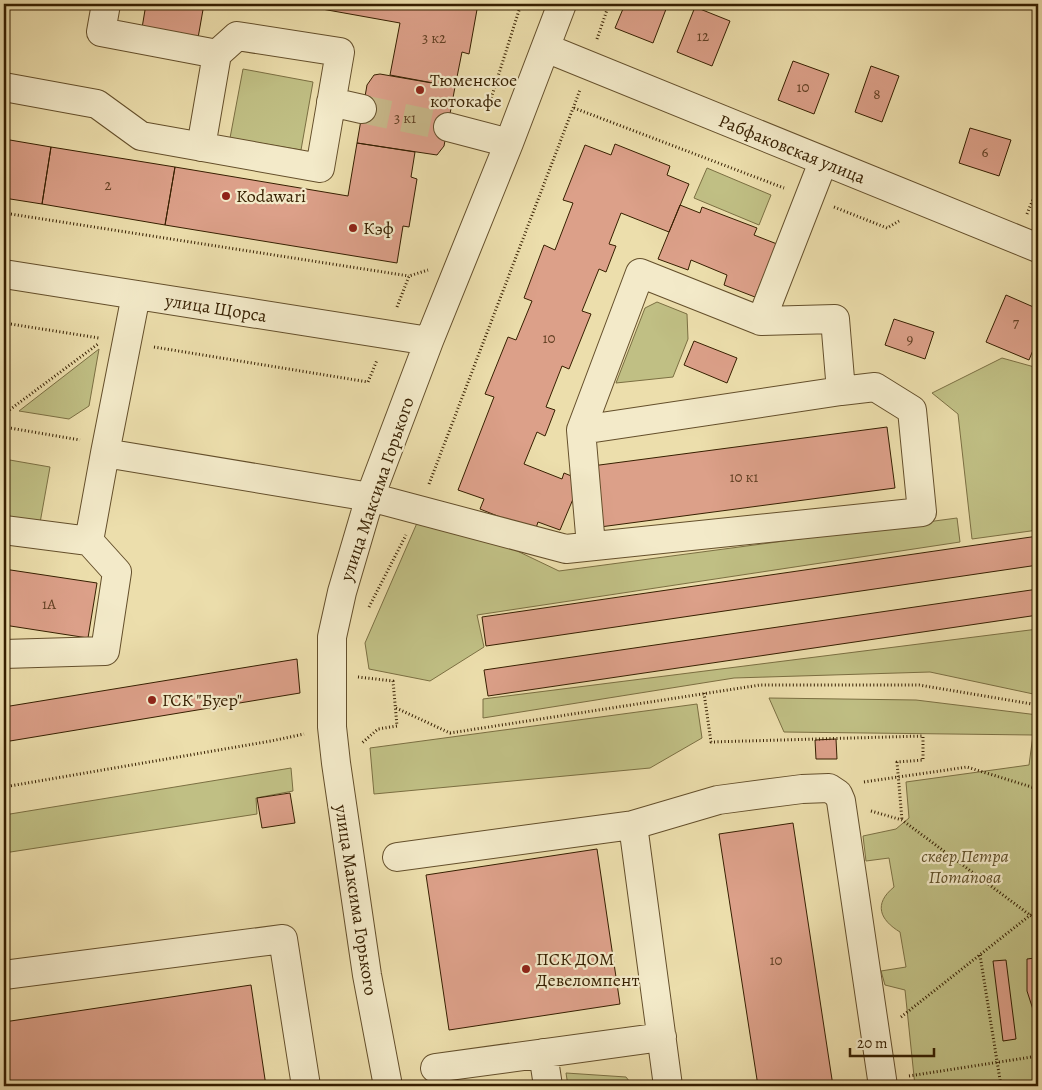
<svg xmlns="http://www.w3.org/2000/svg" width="1042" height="1090" font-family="Alegreya,serif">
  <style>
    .green { fill: #c0bf84; stroke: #7b6f42 }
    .building { fill: #dca089; stroke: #361f00 }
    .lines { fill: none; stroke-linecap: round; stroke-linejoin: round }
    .minor-tunnel { stroke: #c8b88a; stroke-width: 28; stroke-dasharray: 28 14; stroke-linecap: butt }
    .minor-casing { stroke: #644f2b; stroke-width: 30 }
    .path { stroke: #361f00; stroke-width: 3; stroke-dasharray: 1 2.5; stroke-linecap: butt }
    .minor { stroke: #f3eac9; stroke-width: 28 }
    .poi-dot { fill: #8f2418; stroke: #f3eac9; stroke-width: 2 }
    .labels { text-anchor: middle; stroke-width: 4.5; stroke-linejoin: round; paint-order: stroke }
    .number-label { font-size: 15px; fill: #603f22 }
    .poi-label { font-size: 18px; fill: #361f00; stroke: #f3eac9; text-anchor: start }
    .street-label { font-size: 18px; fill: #361f00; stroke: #f3eac9 }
    .park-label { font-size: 18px; font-style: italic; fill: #5f4f28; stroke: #f3eac9 }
  </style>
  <rect width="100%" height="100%" fill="#ecdeac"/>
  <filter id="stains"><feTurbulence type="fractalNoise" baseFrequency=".004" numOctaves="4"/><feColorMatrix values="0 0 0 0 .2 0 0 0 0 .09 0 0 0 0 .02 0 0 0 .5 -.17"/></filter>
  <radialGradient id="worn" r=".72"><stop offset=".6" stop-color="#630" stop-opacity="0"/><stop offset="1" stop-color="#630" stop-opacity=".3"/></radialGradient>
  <path class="green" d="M243 69 313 82 301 150 230 138Z
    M707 168 771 195 759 225 694 198Z
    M657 302 687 314 688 339 673 377 616 383 645 308Z
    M99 349 89 406 69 419 19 411Z
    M1002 358 1038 368V530L972 539 958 414 932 393Z
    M4 459 50 467 40 523 4 518Z
    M957 518 960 542 477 615 484 647 430 681 369 669 365 643 417 523 490 538 559 571Z
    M1038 629V695L930 672 734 678 483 718V699Z
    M769 698 916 700 1038 715V1086H915L905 990 885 985 881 971 906 967 900 932C880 920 873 904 894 887L889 858 866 861 863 836 896 829 909 818 906 782 1029 765 1033 735 784 732Z
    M697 704 702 738 650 768 374 794 370 748Z
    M291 768 293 791 256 798 257 814 4 853V815Z
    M566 1073 626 1077 633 1086H568Z"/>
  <path class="building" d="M146 4H204L198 38 142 28Z
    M294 4H478L469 54 462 52 455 87 390 75 400 23Z
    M625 4H668L653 43 615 28Z
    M695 7 730 21 712 66 677 52Z
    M793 61 829 74 814 114 778 100Z
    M871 66 899 76 882 122 855 112Z
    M380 74 455 87 444 146 437 155 357 143 367 85 374 75Z
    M970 128 1011 140 999 176 959 163Z
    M4 139 51 147 42 204 4 198Z
    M357 143 415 152 411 177 417 179 409 227 403 226 397 263 165 225 175 167 348 196Z
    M615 144 670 166 667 175 689 184 669 232 621 213 609 244 616 246 606 272 599 269 582 311 591 314 569 369 562 366 546 407 555 410 545 436 537 432 524 464 562 479 564 473 581 480 560 530 538 522 535 531 480 509 484 499 458 490 494 397 485 394 508 337 516 340 532 301 524 298 544 245 555 250 573 203 563 200 585 145 611 155Z
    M51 147 175 167 165 225 42 204Z
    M680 205 700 213 702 207 757 228 754 235 777 244 755 297 724 285 727 275 691 260 688 270 658 259Z
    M1006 295 1038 309V338L1029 360 986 342Z
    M894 319 934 332 925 359 885 345Z
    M694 341 737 358 727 383 684 365Z
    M887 427 895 488 600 527 592 466Z
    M1038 536V565L486 646 482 617Z
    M4 569 97 583 88 638 4 625Z
    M1038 589V615L488 696 484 670Z
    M297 659 300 693 4 742V707Z
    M836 739 837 759H816L815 740Z
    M290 793 295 823 262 828 257 798Z
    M793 823 833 1086H758L719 834Z
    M597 849 620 1004 449 1030 426 875Z
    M1035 958 1038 972V1025L1027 991V959Z
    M1006 960 1016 1039 1003 1041 993 961Z
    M251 985 266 1086H4V1022Z"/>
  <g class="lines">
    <path class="minor-tunnel" d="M362 109 448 127"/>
    <g class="minor-casing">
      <path id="minor" d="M546 48 1038 248
        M4 87 97 104 141 136 320 168 340 52 237 36 217 54 101 32 106 4
        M331 102 362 109
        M448 127 509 143
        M201 147 217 54
        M4 274 429 341
        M761 321 640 273 581 430 841 391 835 319 761 321 823 162
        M581 430 591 546
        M105 453 136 295
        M4 530 89 541 105 453 370 497 566 549 922 512 912 410 875 387 841 391
        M4 654 105 651 117 572 89 541
        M397 857 633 825
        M4 975 283 939 306 1086
        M543 1053 548 1086
        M435 1068 662 1037
        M388 1086 367 975 336 763 332 727V637L342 592 370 497 429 341 509 143 562 4
        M668 1086 633 825 718 800 802 789 829 788 838 794 841 801 883 1086"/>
    </g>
    <path class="path" d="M597 39 609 4
      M488 108 521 4
      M574 108 784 188
      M834 207 887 228 899 221
      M4 213 409 276
      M1027 214 1038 187
      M397 307 409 276 428 270
      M4 323 99 338
      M154 347 368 382 377 360
      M4 414 98 344
      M4 427 80 440
      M429 484 580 90
      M369 607 406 535
      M358 677 393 681 397 726 378 729 362 743
      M704 693 711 742 923 736V760L897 762 902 820
      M396 708 450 733 760 685H919L1038 705
      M864 782 967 767 1038 789
      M4 787 271 741 304 734
      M871 811 902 820 1038 921
      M980 955 1001 1086
      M901 1017 1038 909
      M909 1076 1038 1056"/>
    <use href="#minor" class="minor"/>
  </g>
  <g class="poi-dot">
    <circle cx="420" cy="90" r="5"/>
    <circle cx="226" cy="196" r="5"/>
    <circle cx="353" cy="228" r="5"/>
    <circle cx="152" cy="700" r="5"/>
    <circle cx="526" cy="969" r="5"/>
  </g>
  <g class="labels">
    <g class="number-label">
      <text x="703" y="41">12</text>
      <text x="434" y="43">3 к2</text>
      <text x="803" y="92">10</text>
      <text x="877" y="99">8</text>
      <text x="405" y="123">3 к1</text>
      <text x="985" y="157">6</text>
      <text x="108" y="190">2</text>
      <text x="1016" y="328">7</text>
      <text x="549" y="343">10</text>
      <text x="910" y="344">9</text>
      <text x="744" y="482">10 к1</text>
      <text x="49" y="609">1А</text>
      <text x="776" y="965">10</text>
    </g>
    <g class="poi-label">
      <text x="430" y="86">Тюменское<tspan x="430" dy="21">котокафе</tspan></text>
      <text x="236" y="202">Kodawari</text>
      <text x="363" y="234">Кэф</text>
      <text x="162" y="706">ГСК "Буер"</text>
      <text x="536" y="965">ПСК ДОМ<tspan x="536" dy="21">Девеломпент</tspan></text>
    </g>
    <g class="street-label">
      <text transform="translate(792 149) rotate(22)" y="6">Рабфаковская улица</text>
      <text transform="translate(216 308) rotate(9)" y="6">улица Щорса</text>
      <text transform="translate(377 489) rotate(-71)" y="6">улица Максима Горького</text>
      <text transform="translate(356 900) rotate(81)" y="6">улица Максима Горького</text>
    </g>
    <g class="park-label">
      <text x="965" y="862">сквер Петра<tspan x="965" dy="21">Потапова</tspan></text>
    </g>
  </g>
  <rect width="1042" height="1090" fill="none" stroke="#ecdeac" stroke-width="20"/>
  <rect x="5" y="5" width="1032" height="1080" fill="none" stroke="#361f00" stroke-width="2.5"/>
  <rect x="10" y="10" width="1022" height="1070" fill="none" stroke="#361f00"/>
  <path d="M850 1048v8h84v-8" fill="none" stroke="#361f00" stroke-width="2.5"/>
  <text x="857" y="1048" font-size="15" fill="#361f00" stroke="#f3eac9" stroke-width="4" paint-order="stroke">20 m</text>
  <rect width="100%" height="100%" filter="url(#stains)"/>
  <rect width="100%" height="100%" fill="url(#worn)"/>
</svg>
